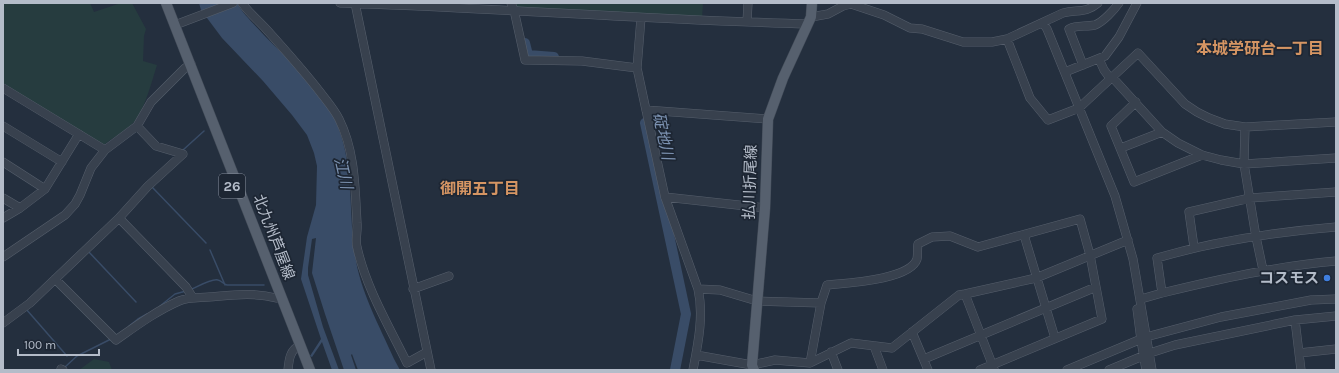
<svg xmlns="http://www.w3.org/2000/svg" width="1339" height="373" font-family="Karla,'Noto Sans JP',sans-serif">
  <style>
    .green { fill: #263c3f }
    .water { fill: #394c67 }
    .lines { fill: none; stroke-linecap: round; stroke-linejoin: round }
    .stream { stroke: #394c67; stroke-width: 1.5 }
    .river { stroke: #394c67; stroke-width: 10 }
    .minor-casing { stroke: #565f6c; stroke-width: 9 }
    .major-casing { stroke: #414a57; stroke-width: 11 }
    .minor { stroke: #38414e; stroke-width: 8 }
    .major { stroke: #56606e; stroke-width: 10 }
    .shop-dot { fill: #3f7fe0; stroke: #1d2633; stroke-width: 1.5 }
    .labels { text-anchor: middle; stroke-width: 3.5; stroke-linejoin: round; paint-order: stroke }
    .shield { fill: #1d2633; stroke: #878f9c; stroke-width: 1 }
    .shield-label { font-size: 14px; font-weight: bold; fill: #b4bcc9 }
    .street-label { font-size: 15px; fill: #b4bcc9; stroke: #1d2633 }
    .poi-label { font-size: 15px; font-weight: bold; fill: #b4bcc9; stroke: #1d2633; text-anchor: end }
    .neighbourhood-label { font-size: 16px; font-weight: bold; fill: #d59563; stroke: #1d2633 }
    .water-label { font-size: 16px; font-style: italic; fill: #7c92b1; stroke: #1d2633 }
  </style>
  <rect width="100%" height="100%" fill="#242f3e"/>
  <path class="green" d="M3 3H90L94 12 121 3H132L146 29 144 36 143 61 157 65C152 81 146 104 137 118 130 129 115 136 105 144H101L3 83Z
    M516 3H703L702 18 518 9Z
    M94 359 109 362 112 370H79Z"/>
  <path class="water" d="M199 3H237C243 14 254 24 262 33 287 59 318 85 334 118 355 161 348 209 355 255 360 291 379 325 394 359L400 370H358L352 354 351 355 356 370H344L325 314 312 273 316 238 312 239 308 268V275L323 327 339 370H332L322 342 312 357 310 356 321 339 301 279 307 237 316 205 317 166 314 153 307 135 292 115 263 81 222 38 201 10Z"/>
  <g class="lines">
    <path class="stream" d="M183 150 204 131
      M152 187 206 243
      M210 250 225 285
      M88 251 136 302
      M192 289C197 287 212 278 218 280 222 281 223 284 227 285H264
      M160 306 175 294 186 291
      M26 309 67 356
      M129 326 138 319 147 314
      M65 367 77 356 111 339"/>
    <path class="river" d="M525 43 528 55 554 57
      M645 123 686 314 675 370"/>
    <g class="minor-casing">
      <path id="minor" d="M242 3C249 13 258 20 267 30 285 50 303 70 320 92 326 100 334 109 339 119 355 151 355 187 357 223 358 230 355 239 357 247 366 288 389 326 407 363L427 352
        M340 3C496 8 652 20 808 24
        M355 3 431 370
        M511 3 514 10 525 60 582 61 637 68
        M811 17 828 14 843 6 851 4 884 15 910 28 922 29 963 42H992L1007 39 1063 13C1078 9 1085 14 1098 3
        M641 18 637 68 646 110 665 197 698 289C704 315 698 344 693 370
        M747 22 748 3
        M1043 23 1047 29 1115 196 1133 259 1152 370
        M175 25 233 3
        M1007 39 1030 98 1048 120 1079 108 1138 53 1185 104 1197 112 1209 118 1225 124 1245 127 1336 122
        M1099 59 1104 70 1110 78
        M1083 65 1069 29C1077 25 1086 27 1095 25 1103 22 1114 10 1119 3
        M1065 72 1105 56 1119 37 1137 3
        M1112 77 1162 132 1178 143 1202 155 1221 160 1244 164 1336 158
        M3 88 105 150
        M1136 102 1111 126 1134 182 1202 155
        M646 110 768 119
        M3 126 62 162
        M1245 127 1244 164 1256 237 1263 270
        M1121 148 1162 132
        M3 162 45 189
        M665 197 765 208
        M3 198 20 208
        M3 218 20 208 45 189 79 134
        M119 218 186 287 193 298
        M1336 227C1276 232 1215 241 1157 258L1162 293C1220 279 1277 266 1336 261
        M1024 235 1055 338
        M1194 247 1189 212 1250 198 1336 192
        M3 257 65 215 75 204 80 195 91 168 105 150 137 126 151 102 185 68 191 64
        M55 279 116 340C136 326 156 311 179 301 188 297 199 298 209 297 233 295 253 292 276 298
        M413 289 449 276
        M698 289 720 290 757 301 821 303
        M1141 299 1162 293
        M1137 309 1141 340 1146 370
        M1295 320 1301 370
        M3 323 30 303 119 218 148 186 183 154 156 146 137 126
        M912 332 928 370
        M874 346 883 370
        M831 352 838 370
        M1299 353 1336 349
        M696 355 752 365 775 360 810 363 851 343 892 348 959 295 965 294
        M924 359 1096 287
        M810 363 821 303 827 285C846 283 910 280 917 259 918 255 917 248 918 244L932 237 950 236 978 247 1080 219 1090 255 1102 319 980 370
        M61 369 63 370
        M994 369 965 294 1036 278 1128 240
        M288 370C289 359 290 350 300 345
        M1067 370 1146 337 1221 317 1311 300 1336 299
        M1109 370 1150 353 1175 345 1295 320 1336 316"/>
    </g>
    <g class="major-casing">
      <path id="major" d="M166 3 310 370
        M754 370 752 365 765 208 768 119 783 78 811 17 812 3"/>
    </g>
    <use href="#minor" class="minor"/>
    <use href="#major" class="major"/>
  </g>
  <circle class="shop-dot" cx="1327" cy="278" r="4"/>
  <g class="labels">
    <rect class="shield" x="219" y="174" width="26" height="24" rx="3"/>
    <g class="shield-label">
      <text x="232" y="191">26</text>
    </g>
    <g class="street-label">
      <text transform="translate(750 182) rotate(-88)" y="5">払川折尾線</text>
      <text transform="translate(274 237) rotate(69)" y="5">北九州芦屋線</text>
    </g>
    <g class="poi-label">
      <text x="1319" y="283">コスモス</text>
    </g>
    <g class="neighbourhood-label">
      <text x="1260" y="54">本城学研台一丁目</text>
      <text x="480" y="194">御開五丁目</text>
    </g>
    <g class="water-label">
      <text transform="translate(664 136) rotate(78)" y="6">碇地川</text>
      <text transform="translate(344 173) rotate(77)" y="6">江川</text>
    </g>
  </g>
  <rect width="1339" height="373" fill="none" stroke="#b4bcc9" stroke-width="8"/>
  <path d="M18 349v6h81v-6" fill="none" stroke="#b4bcc9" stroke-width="2"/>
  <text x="24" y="349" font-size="12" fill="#b4bcc9" stroke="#1d2633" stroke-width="3" paint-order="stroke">100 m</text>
</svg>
